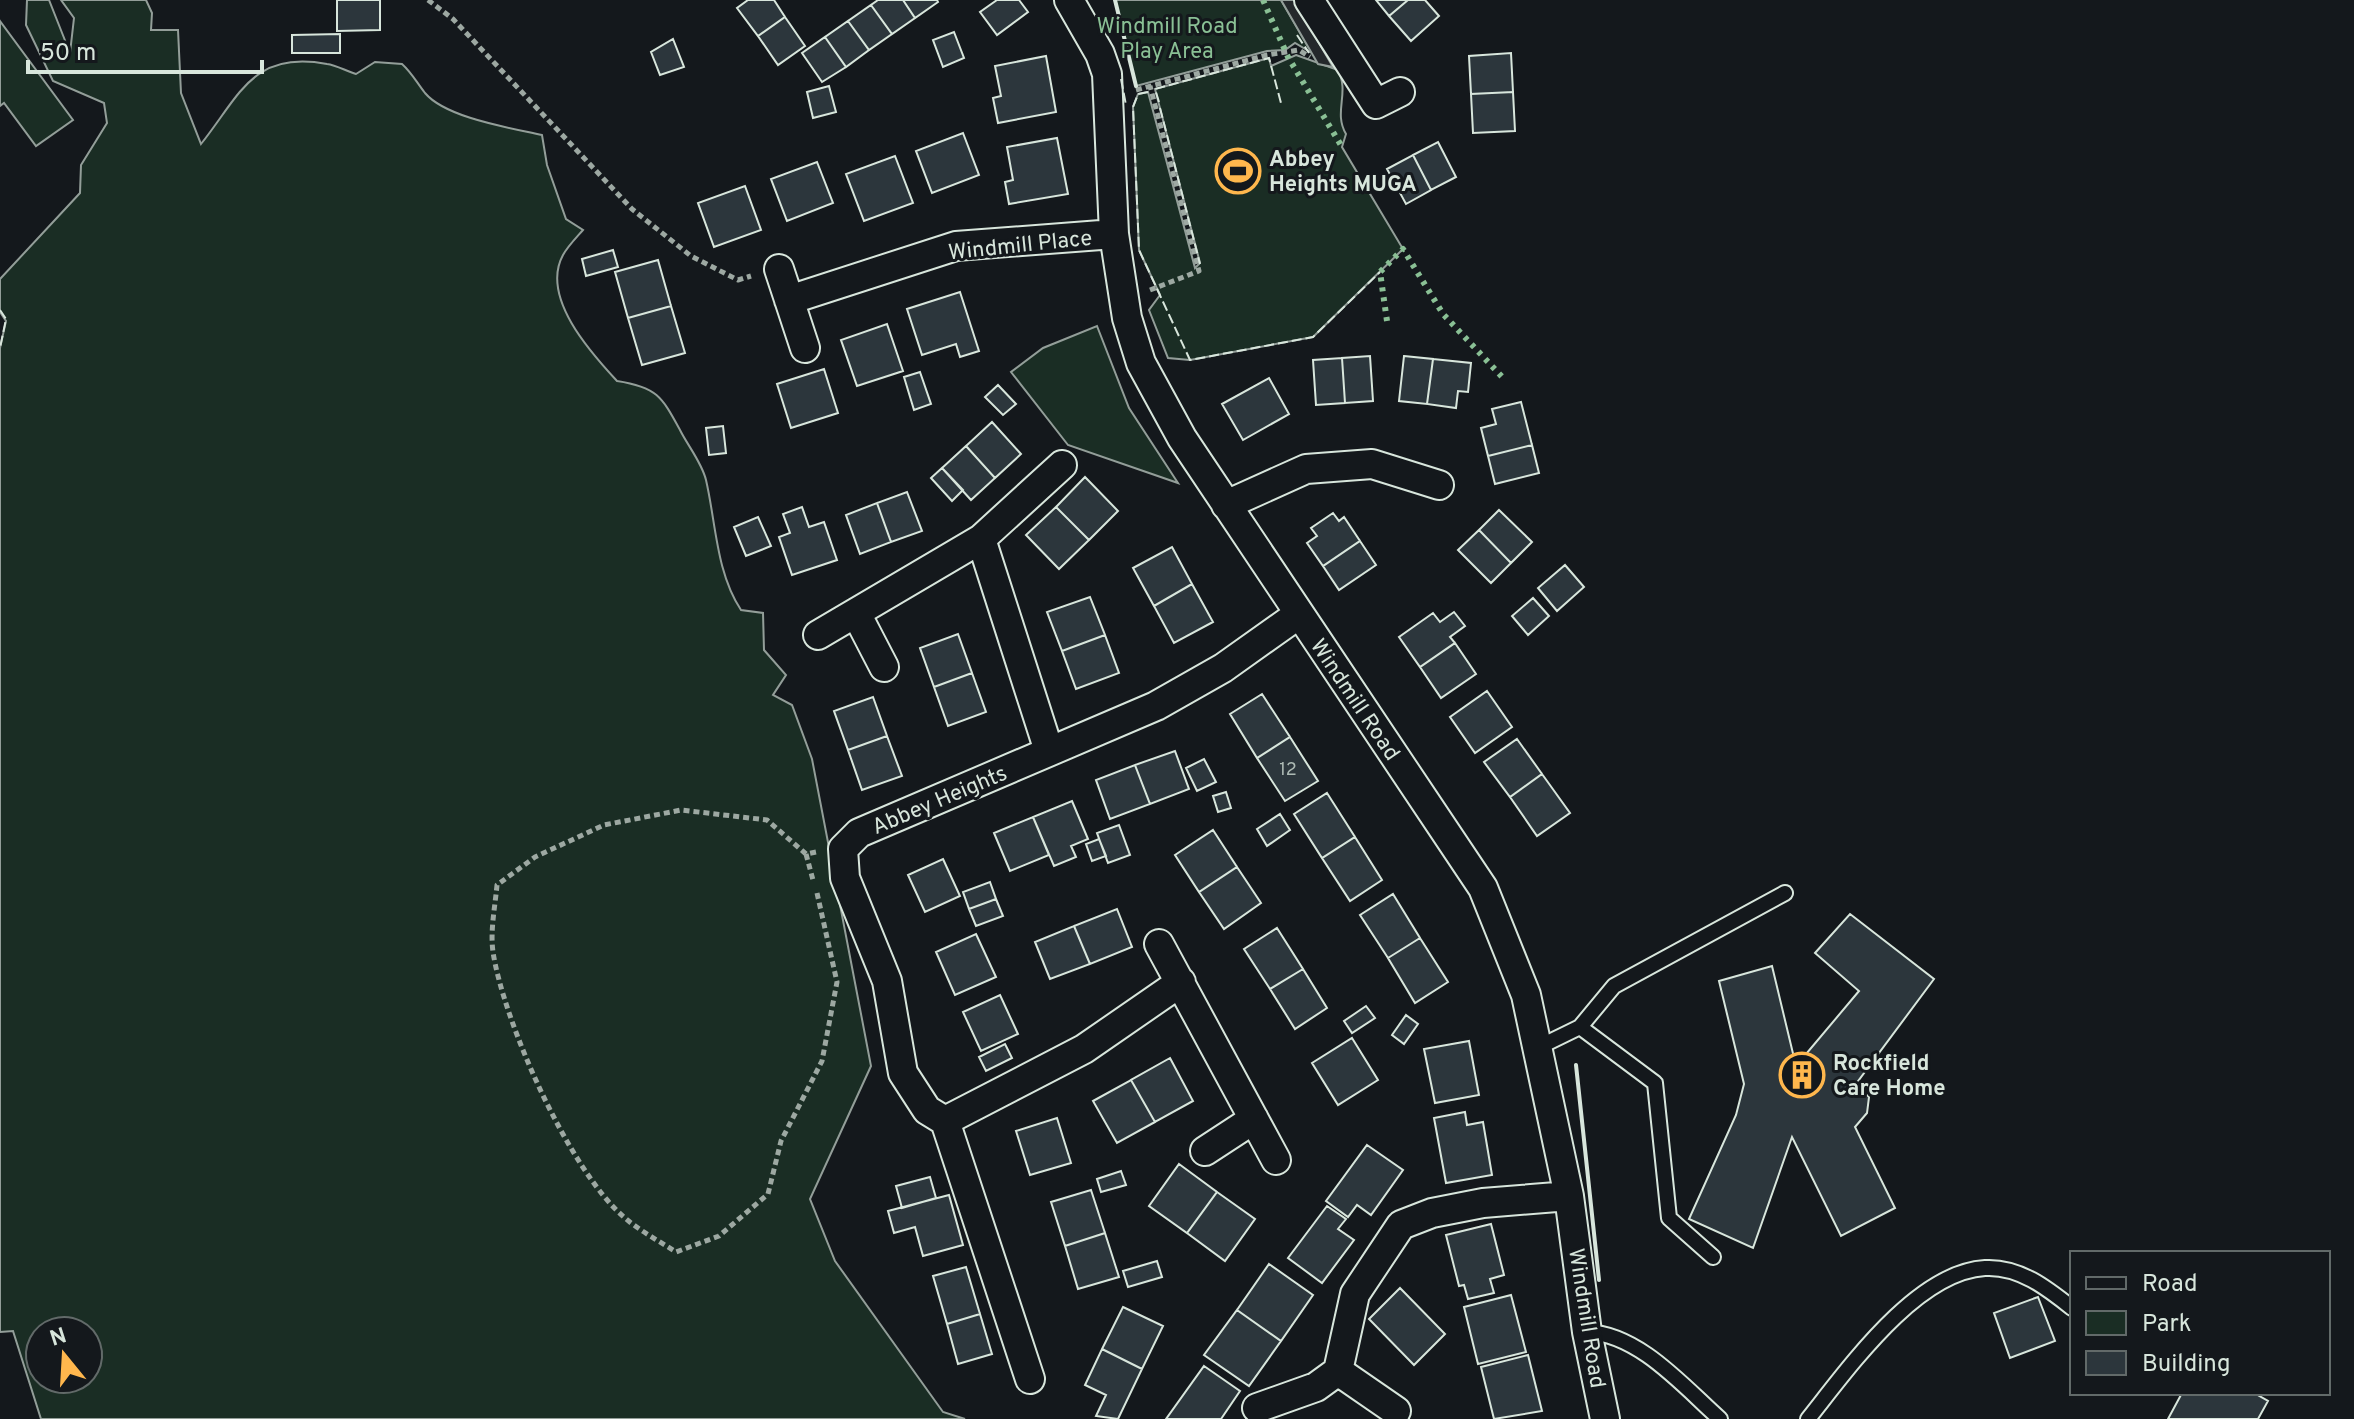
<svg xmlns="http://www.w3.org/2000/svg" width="2354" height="1419" font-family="Overpass,sans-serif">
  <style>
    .green { fill: #1a2d24; stroke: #939e99; stroke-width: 2; fill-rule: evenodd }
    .parking { fill: #24282b; stroke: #939e99; stroke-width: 2 }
    .building { fill: #2c363c; stroke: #d8e6dc; stroke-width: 2 }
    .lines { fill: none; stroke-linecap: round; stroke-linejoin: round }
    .service-casing { stroke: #d8e6dc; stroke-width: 18 }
    .minor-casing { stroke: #d8e6dc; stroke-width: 32 }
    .path { stroke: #9da8a2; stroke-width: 5; stroke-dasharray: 6 4; stroke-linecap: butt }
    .service { stroke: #14181c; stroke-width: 14 }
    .minor { stroke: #14181c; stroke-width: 28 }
    .hedge { stroke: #8ac095; stroke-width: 6; stroke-dasharray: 4 6; stroke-linecap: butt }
    .fence { stroke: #d8e6dc; stroke-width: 2; stroke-dasharray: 10 4; stroke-linecap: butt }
    .wall { stroke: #d8e6dc; stroke-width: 4 }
    .labels { text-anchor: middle; stroke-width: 6; stroke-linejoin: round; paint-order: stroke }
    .number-label { font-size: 18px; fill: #adbab4 }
    .park-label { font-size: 22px; fill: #8ac095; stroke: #14181c }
    .poi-label { font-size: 22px; font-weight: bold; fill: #d8e6dc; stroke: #14181c; text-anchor: start }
    .street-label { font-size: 22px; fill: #d8e6dc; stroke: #14181c }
  </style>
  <rect width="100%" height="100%" fill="#14181c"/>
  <path class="green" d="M27 0H49L70 53 74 18 61 0H146L152 13 151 30H178L181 93 201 144C240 95 253 50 327 64 336 65 346 71 356 74L375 62 402 64C412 73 417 83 425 93 446 118 511 128 542 135L547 165 566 219 583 230C576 238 568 246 563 255 540 297 591 353 617 381 657 387 662 397 680 430 688 446 702 463 706 480 716 523 716 572 741 610L763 613 764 650 786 675 773 695 792 705 812 759 871 1066 810 1199 835 1261 943 1412 965 1419H41L13 1331 0 1332V348L6 321 0 312V279L80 193 81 165 107 123 104 103 53 81 26 25ZM40 1331H88V1379H40Z
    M1115 0H1281L1312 53 1295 43 1285 50 1267 51 1136 86Z
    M0 21 73 120 36 146 4 103 0 106Z
    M1296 55 1338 70C1350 93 1333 112 1346 134L1342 147 1403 249 1313 337 1190 360 1168 358 1149 310 1160 295 1139 250 1133 107 1138 94 1148 92 1195 268 1200 263 1155 89 1269 58 1271 66Z
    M1097 326 1129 408 1178 483 1068 445 1011 372 1043 348Z"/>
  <path class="parking" d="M1281 0H1294L1333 67 1318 64Z"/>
  <path class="building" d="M337 0H380V30L337 31Z
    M748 0H774L785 17 758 36 737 8Z
    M878 0H903L915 18 892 34 871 5Z
    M903 0H937L938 2 915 18Z
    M997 0H1019L1028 12 997 35 980 12Z
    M1376 0H1408L1389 16Z
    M1408 0H1425L1439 16 1411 41 1389 16Z
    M871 5 892 34 869 50 848 21Z
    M785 17 805 46 778 65 758 36Z
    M848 21 869 50 846 67 825 37Z
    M954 32 964 58 943 67 933 40Z
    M340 34V53H292V35Z
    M825 37 846 67 822 82 802 53Z
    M673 39 684 67 660 75 651 52Z
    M1511 53 1513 92 1471 94 1469 56Z
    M1046 56 1056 112 998 123 993 98 1001 96 995 66Z
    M829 86 836 112 813 118 807 92Z
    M1513 92 1515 131 1473 133 1471 94Z
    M963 133 979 175 932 193 916 151Z
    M1057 138 1068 194 1009 204 1005 182 1013 180 1007 147Z
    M1438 142 1456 177 1431 190 1413 155Z
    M1413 155 1431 190 1406 204 1387 169Z
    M895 156 913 203 864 221 846 174Z
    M817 162 833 203 787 221 771 179Z
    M745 186 761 230 714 247 698 203Z
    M613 250 618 267 586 276 582 259Z
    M658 260 671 306 628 318 615 272Z
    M960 292 979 351 960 357 956 344 922 355 907 309Z
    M671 306 685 353 642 365 628 318Z
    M887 324 903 371 857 386 841 340Z
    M1370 356 1373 401 1345 403 1342 358Z
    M1404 356 1433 359 1427 404 1399 401Z
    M1342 358 1345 403 1316 405 1313 360Z
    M1433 359 1471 363 1468 392 1458 391 1456 408 1427 404Z
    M824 369 838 413 791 428 777 384Z
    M920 372 931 404 914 410 904 377Z
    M1269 378 1289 414 1243 440 1222 404Z
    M998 385 1016 404 1003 415 985 397Z
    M1521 402 1532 445 1488 456 1481 428 1496 424 1492 409Z
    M992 422 1021 454 995 478 966 446Z
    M723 426 726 453 709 455 706 428Z
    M1532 445 1539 473 1495 484 1488 456Z
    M966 446 995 478 971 500 942 468Z
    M942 468 963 490 952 501 931 478Z
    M1085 477 1118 511 1089 540 1056 507Z
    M907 492 922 531 891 542 877 503Z
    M877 503 891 542 860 554 846 515Z
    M802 507 809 527 824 522 837 560 792 575 779 537 790 533 783 514Z
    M1056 507 1089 540 1059 569 1026 535Z
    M1499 510 1532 542 1511 563 1479 530Z
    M1333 513 1339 521 1344 517 1360 541 1323 566 1307 543 1317 536 1311 528Z
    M758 517 771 546 746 556 734 527Z
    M1479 530 1511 563 1491 583 1458 550Z
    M1360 541 1376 565 1339 590 1323 566Z
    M1172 547 1192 584 1154 606 1133 568Z
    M1565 565 1584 587 1557 611 1538 588Z
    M1192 584 1213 622 1174 643 1154 606Z
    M1090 597 1105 635 1062 651 1047 612Z
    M1533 598 1549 616 1528 635 1512 616Z
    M1454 612 1465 626 1450 637 1455 643 1420 667 1399 637 1433 613 1440 622Z
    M958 634 972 673 934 687 920 648Z
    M1105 635 1119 673 1076 689 1062 651Z
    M1455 643 1476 674 1441 698 1420 667Z
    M972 673 986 712 948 726 934 687Z
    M1487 691 1512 727 1475 753 1450 717Z
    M1262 694 1290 737 1257 758 1230 714Z
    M873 697 887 736 848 750 834 711Z
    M887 736 902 776 862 790 848 750Z
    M1290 737 1318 781 1285 801 1257 758Z
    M1517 739 1542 774 1510 797 1484 762Z
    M1175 751 1189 789 1150 804 1135 765Z
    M1204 759 1216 782 1197 791 1186 768Z
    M1135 765 1150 804 1110 819 1096 780Z
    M1542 774 1570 813 1537 836 1510 797Z
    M1226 792 1231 808 1218 812 1213 796Z
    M1327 793 1355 837 1322 858 1294 814Z
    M1072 801 1088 839 1071 846 1076 857 1054 866 1033 817Z
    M1280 814 1290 830 1267 846 1257 829Z
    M1033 817 1049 855 1010 871 994 833Z
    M1119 825 1130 855 1108 863 1097 833Z
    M1213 830 1237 867 1199 892 1175 855Z
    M1355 837 1382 880 1350 901 1322 858Z
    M1099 839 1106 856 1092 861 1086 844Z
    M943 859 960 896 925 912 908 875Z
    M1237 867 1261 903 1224 929 1199 892Z
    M990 882 996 899 969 909 963 892Z
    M1393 894 1420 938 1388 958 1360 915Z
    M996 899 1003 916 976 926 969 909Z
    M1117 909 1132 947 1090 964 1074 926Z
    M1850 914 1934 979 1856 1084 1869 1097 1867 1113 1855 1127 1895 1208 1841 1236 1792 1137 1753 1248 1689 1219 1736 1115 1744 1084 1719 981 1772 966 1796 1066 1859 991 1815 953Z
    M1074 926 1090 964 1050 979 1035 942Z
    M1277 928 1303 969 1270 989 1244 949Z
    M976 934 996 977 955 995 936 952Z
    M1420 938 1448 982 1415 1003 1388 958Z
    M1303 969 1327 1008 1295 1029 1270 989Z
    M1000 995 1018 1034 981 1051 963 1012Z
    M1366 1006 1375 1018 1352 1033 1344 1021Z
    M1406 1015 1418 1024 1404 1044 1392 1035Z
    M1352 1038 1378 1080 1338 1105 1312 1063Z
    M1469 1041 1479 1095 1435 1103 1424 1049Z
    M1005 1044 1012 1058 986 1071 979 1057Z
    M1170 1058 1193 1101 1155 1122 1131 1080Z
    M1131 1080 1155 1122 1117 1143 1093 1101Z
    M1465 1112 1467 1125 1483 1122 1492 1175 1446 1183 1434 1118Z
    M1057 1118 1071 1163 1030 1175 1016 1131Z
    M1367 1145 1403 1170 1371 1215 1357 1205 1348 1217 1326 1201Z
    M1179 1164 1217 1192 1187 1233 1149 1206Z
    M1121 1171 1126 1185 1101 1192 1097 1179Z
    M930 1177 936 1198 902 1208 896 1186Z
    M1091 1190 1105 1233 1065 1246 1051 1202Z
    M1217 1192 1255 1219 1225 1261 1187 1233Z
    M949 1195 963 1245 923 1256 915 1227 894 1233 888 1211Z
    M1327 1206 1346 1219 1338 1229 1354 1240 1322 1283 1288 1258Z
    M1491 1224 1504 1275 1490 1279 1494 1293 1468 1299 1464 1285 1459 1286 1446 1235Z
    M1105 1233 1119 1277 1078 1289 1065 1246Z
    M1157 1261 1162 1277 1128 1287 1123 1271Z
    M1269 1264 1313 1295 1281 1341 1237 1310Z
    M966 1267 980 1314 947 1324 933 1276Z
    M1400 1288 1445 1334 1414 1365 1369 1319Z
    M1511 1295 1526 1352 1478 1364 1464 1307Z
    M2038 1297 2055 1341 2010 1358 1994 1313Z
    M1123 1307 1163 1326 1142 1369 1102 1349Z
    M1237 1310 1281 1341 1249 1386 1204 1355Z
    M980 1314 992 1354 958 1364 947 1324Z
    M1102 1349 1142 1369 1118 1419 1096 1416 1106 1395 1085 1385Z
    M1528 1355 1542 1411 1494 1419 1481 1367Z
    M1204 1366 1240 1391 1221 1419H1166Z
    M2182 1393H2254L2268 1401 2258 1419H2168Z"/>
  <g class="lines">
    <g class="service-casing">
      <path id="service" d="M1580 1027 1655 1083 1669 1218 1713 1257
        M1537 1048 1580 1027 1614 986 1785 893
        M1587 1332C1639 1334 1683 1386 1720 1419
        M1808 1419C1848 1369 1916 1272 1985 1268 2019 1266 2047 1288 2072 1308"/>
    </g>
    <g class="minor-casing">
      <path id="minor" d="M1069 0 1100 54 1107 74 1114 234 1127 318 1141 363 1182 438 1483 888 1526 995 1569 1196 1587 1332 1605 1419
        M1309 0 1376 104 1400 92
        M779 269 805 348
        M789 300 956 246 1114 234
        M1226 505 1306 469 1372 464 1439 485
        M981 539 1049 751
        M856 613 884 667
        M818 635 981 539 1062 465
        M1159 944 1276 1160
        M945 1121 1084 1049 1181 982
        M1205 1151 1254 1119
        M1338 1371 1355 1294 1401 1225 1432 1213 1483 1203 1569 1196
        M1030 1379 945 1121 927 1110 903 1073 887 981 845 878 843 849 859 833 1156 706 1223 668 1299 614
        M1257 1408 1316 1387 1338 1371 1396 1411"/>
    </g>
    <path class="path" d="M428 0 453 19 632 209 691 256 738 280 751 276
      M1136 90 1267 55 1299 50 1310 57
      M1150 290 1199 271 1150 86
      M816 852 806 854 767 820 681 810 604 825 535 857 497 885C495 907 490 931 493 952 504 1023 570 1172 625 1218 640 1231 659 1241 676 1252L719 1236 768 1194 781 1141 822 1061 837 982 817 893
      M806 854 813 880"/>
    <use href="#service" class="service"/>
    <use href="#minor" class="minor"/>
    <path class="hedge" d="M1263 0 1288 57 1342 147
      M1387 321 1380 272 1403 249 1443 314 1505 380"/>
    <path class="fence" d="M1297 35 1309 53
      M1121 79 1126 105
      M1148 92 1138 94 1133 107 1139 250 1190 360 1313 337 1380 272
      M1159 102 1155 89 1269 58 1281 103
      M1160 108 1200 264
      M0 310 6 319 0 348"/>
    <path class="wall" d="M1115 0 1136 86
      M1576 1065 1599 1280"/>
  </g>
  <defs>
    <g id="stadium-ring" transform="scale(2.3)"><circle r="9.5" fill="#14181c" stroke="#ffb74d" stroke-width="1.5"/><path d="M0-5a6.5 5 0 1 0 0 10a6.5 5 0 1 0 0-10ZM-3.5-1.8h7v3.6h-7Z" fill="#ffb74d"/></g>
    <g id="building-ring" transform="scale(2.3)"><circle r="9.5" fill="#14181c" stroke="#ffb74d" stroke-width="1.5"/><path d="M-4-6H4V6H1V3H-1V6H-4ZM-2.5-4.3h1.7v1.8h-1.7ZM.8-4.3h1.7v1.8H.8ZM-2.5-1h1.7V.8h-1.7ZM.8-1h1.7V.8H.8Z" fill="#ffb74d"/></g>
  </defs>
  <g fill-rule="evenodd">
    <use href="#stadium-ring" x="1238" y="171"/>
    <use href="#building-ring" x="1802" y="1075"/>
  </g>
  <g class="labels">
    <g class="number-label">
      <text x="1288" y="775">12</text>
    </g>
    <g class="park-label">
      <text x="1167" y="33">Windmill Road<tspan x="1167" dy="25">Play Area</tspan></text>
    </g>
    <g class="poi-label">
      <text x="1269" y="166">Abbey<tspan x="1269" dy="25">Heights MUGA</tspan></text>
      <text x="1833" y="1070">Rockfield<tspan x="1833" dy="25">Care Home</tspan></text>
    </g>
    <g class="street-label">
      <text transform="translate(1020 244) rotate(-6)" y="8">Windmill Place</text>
      <text transform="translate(1356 699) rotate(56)" y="8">Windmill Road</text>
      <text transform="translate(939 799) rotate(-23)" y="8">Abbey Heights</text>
      <text transform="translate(1588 1318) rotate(81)" y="8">Windmill Road</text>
    </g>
  </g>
  <rect x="2070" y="1251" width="260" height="144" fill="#14181c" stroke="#626a69" stroke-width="2"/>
  <rect x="2086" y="1277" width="40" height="12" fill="#14181c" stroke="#626a69" stroke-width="2"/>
  <text x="2142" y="1291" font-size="24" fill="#d8e6dc">Road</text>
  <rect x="2086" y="1311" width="40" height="24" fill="#1a2d24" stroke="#626a69" stroke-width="2"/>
  <text x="2142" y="1331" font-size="24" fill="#d8e6dc">Park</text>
  <rect x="2086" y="1351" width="40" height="24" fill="#2c363c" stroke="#626a69" stroke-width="2"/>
  <text x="2142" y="1371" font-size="24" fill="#d8e6dc">Building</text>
  <g transform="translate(64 1355) rotate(342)"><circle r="38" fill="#14181c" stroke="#626a69" stroke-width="2"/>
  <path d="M0-6L14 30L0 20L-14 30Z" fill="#ffb74d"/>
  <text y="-12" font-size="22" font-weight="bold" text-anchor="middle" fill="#d8e6dc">N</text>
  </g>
  <path d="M28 60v12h234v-12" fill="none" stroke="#d8e6dc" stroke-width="4"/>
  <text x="40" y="60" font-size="24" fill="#d8e6dc" stroke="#14181c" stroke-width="6" paint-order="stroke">50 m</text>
</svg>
